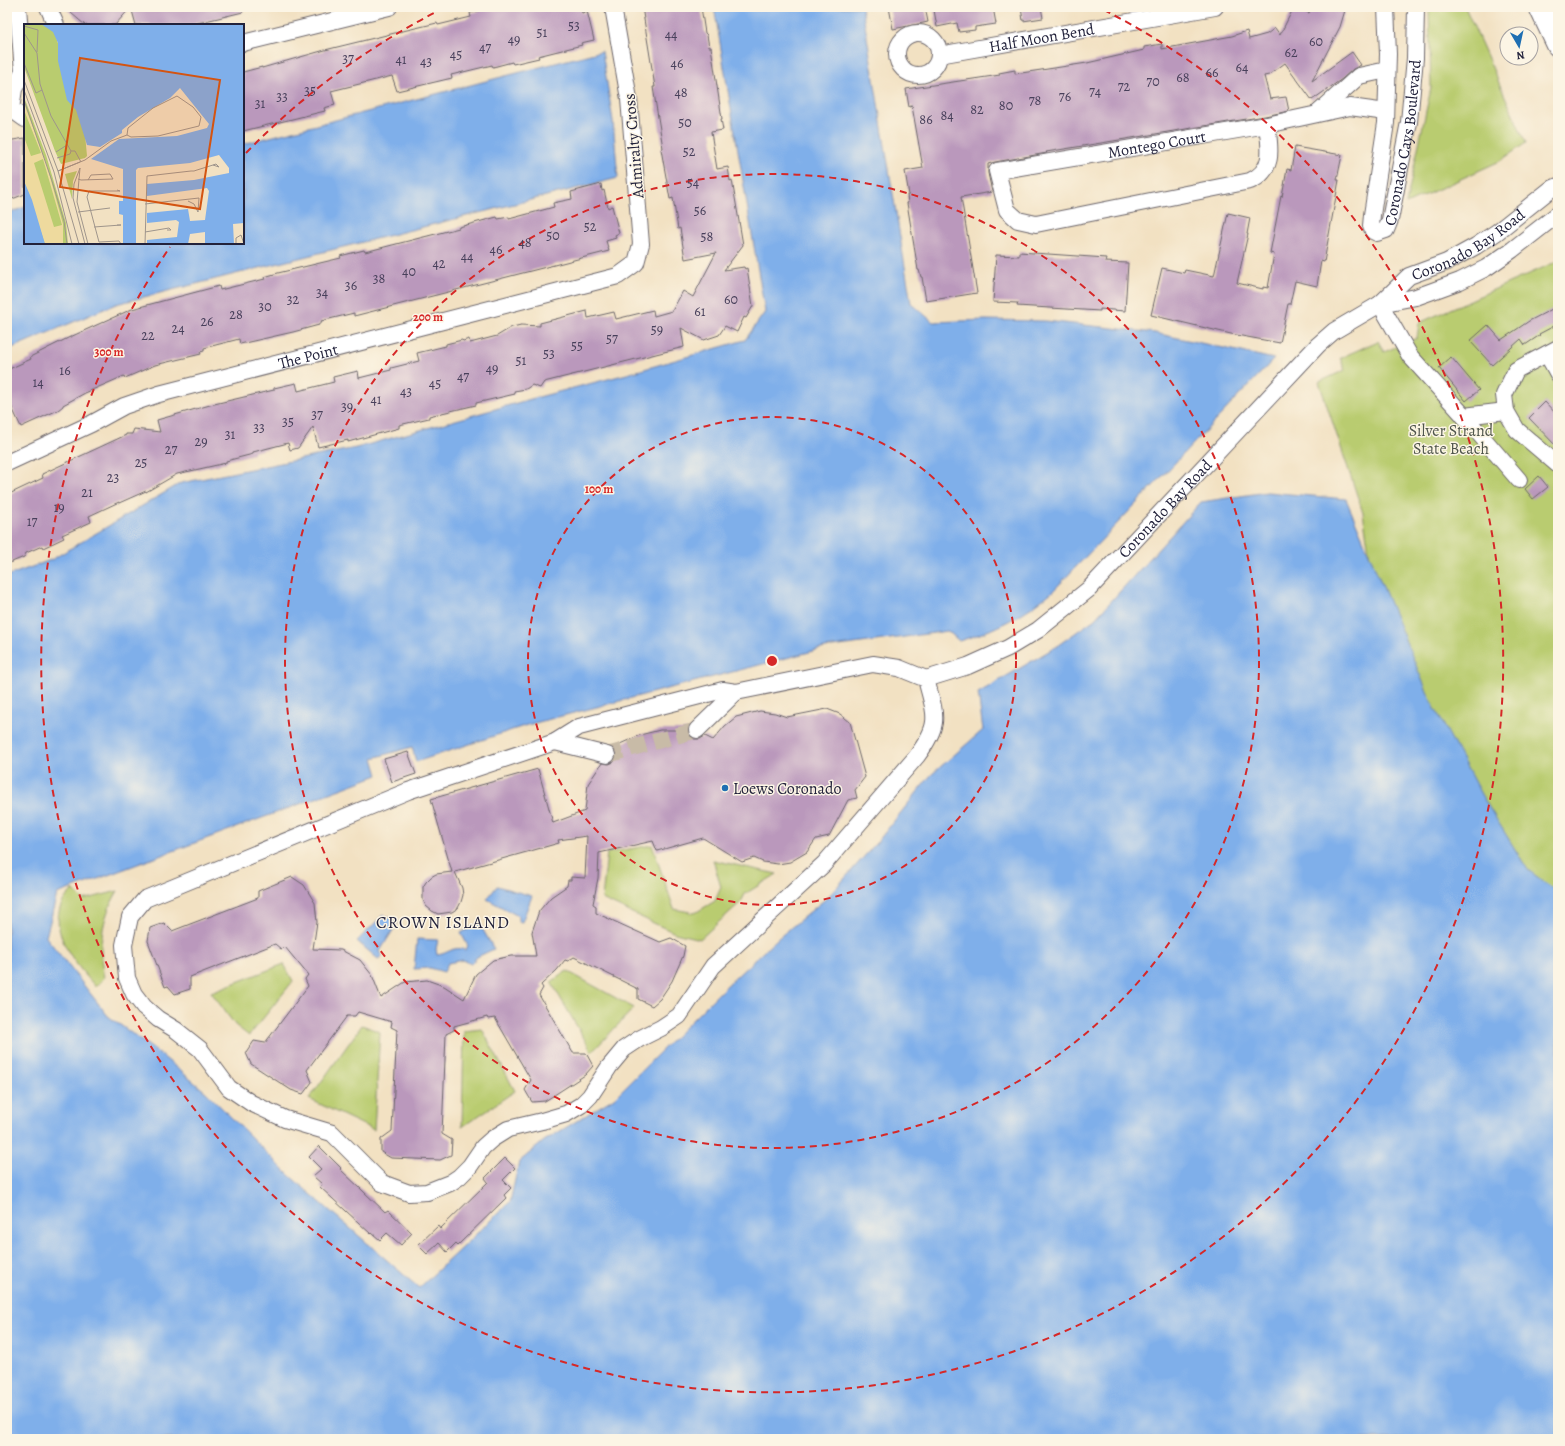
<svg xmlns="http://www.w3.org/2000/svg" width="1565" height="1446" font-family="Alegreya,serif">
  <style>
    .green { fill: #b9cc6f; stroke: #6e7755 }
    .water { fill: #7fafea; stroke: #506892 }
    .building { fill: #ba98bc }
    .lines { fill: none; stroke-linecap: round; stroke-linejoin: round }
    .minor-tunnel { stroke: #c8bba7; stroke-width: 16; stroke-dasharray: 16 8; stroke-linecap: butt }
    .minor-casing { stroke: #6b656a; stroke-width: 18 }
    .highway-casing { stroke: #6b656a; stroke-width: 24 }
    .minor { stroke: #fff; stroke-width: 16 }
    .highway { stroke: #fff; stroke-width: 22 }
    .ring { fill: none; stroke: #d62828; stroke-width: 2; stroke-dasharray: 7 5 }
    .poi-dot { fill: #1f6fb2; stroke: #fcf5e5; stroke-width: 1.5 }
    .labels { text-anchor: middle; stroke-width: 3; stroke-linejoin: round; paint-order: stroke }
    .number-label { font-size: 14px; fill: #48405b }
    .street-label { font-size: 16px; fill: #22223b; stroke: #fcf5e5 }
    .park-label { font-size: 16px; fill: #4f554b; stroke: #fcf5e5 }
    .poi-label { font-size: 16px; fill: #22223b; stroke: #fcf5e5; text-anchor: start }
    .neighbourhood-label { font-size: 17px; letter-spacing: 1px; fill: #22223b; stroke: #fcf5e5 }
    .inset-road { fill: none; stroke: #9f958c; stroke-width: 1 }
    .view { fill: #d45411; fill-opacity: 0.15; stroke: #d45411; stroke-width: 2 }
    .inset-edge { fill: none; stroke: #22223b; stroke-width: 2 }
    .centre { fill: #d62828; stroke: #fcf5e5; stroke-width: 2 }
    .ring-label { font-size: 12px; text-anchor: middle; font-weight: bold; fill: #d62828; stroke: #fcf5e5; stroke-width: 3; stroke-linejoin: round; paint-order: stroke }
  </style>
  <rect width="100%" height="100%" fill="#fcf5e5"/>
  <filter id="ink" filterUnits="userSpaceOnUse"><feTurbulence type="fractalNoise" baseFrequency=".025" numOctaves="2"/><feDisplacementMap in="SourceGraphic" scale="8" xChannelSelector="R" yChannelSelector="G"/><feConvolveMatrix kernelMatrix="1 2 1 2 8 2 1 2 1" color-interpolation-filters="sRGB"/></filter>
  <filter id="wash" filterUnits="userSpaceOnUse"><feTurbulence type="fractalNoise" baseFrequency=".012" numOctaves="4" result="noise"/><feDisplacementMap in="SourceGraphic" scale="16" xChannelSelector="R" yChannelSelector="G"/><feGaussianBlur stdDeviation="0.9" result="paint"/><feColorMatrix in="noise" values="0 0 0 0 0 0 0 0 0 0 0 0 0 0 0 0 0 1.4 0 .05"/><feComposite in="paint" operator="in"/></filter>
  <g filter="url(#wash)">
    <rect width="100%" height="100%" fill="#f2e1c2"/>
    <path class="green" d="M1429 7H1465L1526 143 1500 161 1406 204 1431 88Z
      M1558 261V937L1380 623 1363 513 1319 382 1345 370 1340 358 1378 341 1384 352 1417 338 1419 323Z
      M652 845 674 909 695 913 715 901 721 887 713 860 777 874 745 894 741 902 700 939 675 933 602 899 607 853Z
      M73 890 83 900 118 891C101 918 98 947 104 978L96 987C73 962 38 920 73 890Z
      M284 964 293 981 249 1036 235 1025 211 992Z
      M567 971 634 1008 592 1052 551 982Z
      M362 1025 380 1032 374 1130 309 1099Z
      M482 1029 515 1091 462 1127 464 1031Z"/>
    <path class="water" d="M714 7H862L911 303 933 322 986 320 1045 321 1112 328 1155 333 1274 359 1053 591C1025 615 993 631 959 641L948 631 825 648 527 725 416 762 412 747 373 758 378 775 57 894 46 937 108 1016 160 1054 207 1093 290 1176 419 1288 510 1202 519 1162 544 1141 614 1098 722 990 776 940 829 896 878 841 931 775 983 730 978 693 1054 648 1095 619 1201 502 1267 492 1346 499 1431 701 1482 796 1528 870 1558 892V1439H7V576L51 560 181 483 356 448 531 399 627 374 745 340 765 312Z
      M602 51 613 121 618 178 116 304 7 350V214L25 207V243H243V144Z
      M497 886 532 896 522 922 518 921V916L487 899Z
      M383 915 398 922 380 951 382 956 378 959 357 941Z
      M479 923 494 949 477 957 471 964 463 960 448 963 444 972 430 968 414 969 417 939 438 940 436 949 437 955C448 954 454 945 465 950L468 946 461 933Z"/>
    <g id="blocks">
      <path class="building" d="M64 7H131L115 25H85Z
        M131 7H242L243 12 189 25H136Z
        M494 7 495 10 508 7H580L582 13 587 11 594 40 581 43 582 45 538 56 539 58 513 64 512 62 493 67 492 65 451 75 452 78 397 91 392 76 331 91 335 105 324 108 325 111 243 131V72L262 67V68L325 50 407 30 437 23 438 25 471 17 470 13Z
        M642 7H701L705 33 707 35 709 47H711L722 119H721L723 130 711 132 717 169 728 167 730 181 732 180 743 245 724 270 744 267 745 269 747 268 753 306 746 318 744 317 737 332 725 326 719 335 704 340 681 328 684 347 544 382 540 388 532 385 526 389 514 391 515 394 476 403V405L429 416V418L399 425V428L348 442V440L318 447 313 427 298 448 290 450 288 443 253 452V454L226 461V463L177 474 146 492V491L119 503V502L89 516 91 522 62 535 64 538 43 548 42 546 26 553 24 557 7 564V495L43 478 42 474 126 435V434H132L134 429 160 432 157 420 210 405 274 390V388L296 383 298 391 334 382 333 377 358 371 359 378 391 370V368L419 361 417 353 446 346V344L462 340 463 341 469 339 470 343 497 336 512 327 521 325 540 326V323L587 311 588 318 614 312 616 319 653 310 654 316 672 311 683 291 693 297 716 253 685 259 680 228 678 229 673 198 670 199 664 166 661 149 663 148 653 87H655Z
        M889 7H908V9L925 7 928 22 893 29Z
        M949 7H993L996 24 975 27V30L959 32 957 23 937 27 934 10Z
        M1021 7H1041L1043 18 1023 21Z
        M1294 7 1309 13 1312 7H1346L1340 27 1312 81 1352 52 1361 65 1353 69 1342 79 1312 100 1285 63 1269 75 1264 76 1270 99 1286 97 1289 111 1265 116 1046 152 1047 153 995 162 988 164V173L992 192 961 197 977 293 926 301 922 277H921L919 270H918L907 203H908L907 195H909L905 171 923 168 912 106 909 107 906 89 1000 75 999 73 1015 70V74L1087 63 1144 50V47L1162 44V49L1232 36 1247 31 1249 39 1267 34 1275 28 1280 35Z
        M25 138V194L7 201V141Z
        M1295 147 1342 155 1337 180H1339L1324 262 1321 261 1317 286 1295 281 1290 304H1288L1280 343 1231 334 1151 315 1162 268 1184 273 1185 270 1214 276 1228 213 1250 218 1247 234H1248L1237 283 1263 289V287L1268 288 1274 254 1270 253 1281 196 1282 197 1287 169 1291 170Z
        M601 184 602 191 604 190 608 208 612 206 619 233 615 235 616 238 606 241 609 251 354 316V313L321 321 322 323H319V325L293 332 240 344 239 339 204 348V351L200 352 201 354 155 365 125 378 124 376 85 393 63 405V406L58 410 21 427 7 397V370L31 359 30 357 68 338 132 309 219 286 220 290 232 287 265 279 264 277 278 273 341 258 340 256 364 250 365 252 459 228V227L497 217 498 219 509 217V219L543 210 554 207 553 203 572 199 571 192Z
        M1019 252 1106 258 1105 262 1128 263 1125 311 1100 309V311L1017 306 1018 303 993 302 996 255 1019 256Z
        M1558 306V324L1539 334 1540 335 1525 345 1521 339 1492 365 1470 341 1488 325 1501 340 1529 321Z
        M1451 357 1479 390 1466 401 1439 368Z
        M1545 402 1558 416V448L1529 418Z
        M1539 476 1548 487 1533 499 1525 489Z
        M827 709 840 714 850 722 865 777 855 790 857 798 848 800 829 836 816 839 807 852 790 862 778 864 763 862 754 858 742 862 703 838 657 851 653 841 599 853 598 878 593 904 596 906V913L660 942 671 938 685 946 683 956 672 981 660 999 652 1006 638 999V989L574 957 568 961 565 960 557 970 541 985 543 988 539 995 573 1053H586L593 1066 585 1075 545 1101 532 1102 525 1090 531 1080 495 1018 488 1019 487 1017 454 1026V1030L446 1034 442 1134 452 1140 451 1155 440 1160 391 1158 381 1152V1139L392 1131 397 1030 391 1027 392 1022 358 1012 355 1016H347L307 1070 312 1082 303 1094 291 1090 251 1064 246 1053 254 1041 265 1043 308 986 305 979 308 975 285 947 281 949 275 944 190 977V989L175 994 168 986 165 987 148 941 150 928 164 923 172 931 258 898V891L292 877 304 885 315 903 317 922 313 949 341 950 360 960 372 975 381 998 405 982 427 980 444 986 464 999 476 974 493 960 511 956H536L532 932 539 911 551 897 567 886 568 880H571V877L585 878 587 836 558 840 559 843 455 872 462 888 463 895 461 902 458 908 452 912 438 914 432 911 426 906 423 900V887L426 882 431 877 436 874 452 872 431 799 538 769 553 823 585 811 588 784 602 763 609 764 614 762 616 757 615 750 620 744 640 735 660 730H684L688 731 690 736 694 739H700L705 736 713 740 725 726 736 717 760 711 775 713 787 717Z
        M408 752 416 774 392 782 384 759Z
        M319 1146 341 1168 340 1169 385 1212 388 1210 412 1233 401 1245 387 1233 380 1240 372 1233 371 1234 320 1187 322 1184 313 1176 321 1169 309 1157Z
        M505 1158 515 1168 503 1180 511 1188 504 1195 506 1198 457 1246 455 1244 447 1252 439 1243 427 1254 418 1245 438 1226 440 1229 488 1182 485 1178Z"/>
    </g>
  </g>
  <g filter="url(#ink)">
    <use href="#blocks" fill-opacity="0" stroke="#6b656a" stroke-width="1"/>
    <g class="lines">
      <path class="minor-tunnel" d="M607 755 697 730"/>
      <g class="minor-casing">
        <g id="minor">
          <path d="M18 7 23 72 14 89 11 109 25 119"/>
          <path d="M48 7 56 25"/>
          <path id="s1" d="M1386 7 1388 54 1386 123 1372 215 1371 226 1373 231 1377 233 1386 230 1390 220 1409 122 1415 58 1416 7"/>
          <circle cx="918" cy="54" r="21"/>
          <path d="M243 43 389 7"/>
          <path id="s2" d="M939 55 1215 7"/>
          <path d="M1318 113 1359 76 1387 70"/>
          <path id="s3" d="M1267 125C1270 148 1275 170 1250 181L1036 224 1018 220 1007 210 997 171 1267 125 1276 123 1350 107 1386 112"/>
          <path d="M1380 304 1416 297 1460 281 1486 268 1512 250 1558 214"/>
          <path d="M1380 304 1410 356 1464 416 1506 411"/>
          <path d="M1558 348 1516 370 1504 395 1506 411 1517 430 1558 465"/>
          <path d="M1547 354 1558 374"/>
          <path d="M1464 416 1519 480"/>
          <path id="s4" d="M7 463 91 424 124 406 159 394 618 276 636 263 641 244 629 99 613 7"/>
          <path d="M873 664 899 668 926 679C936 717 941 723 917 756L824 864 713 966 679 1016 661 1028 639 1039 624 1049 609 1067 590 1096 581 1105 566 1114 542 1121 508 1129 492 1139 483 1147 470 1166 459 1177 450 1183 427 1192 409 1193 382 1183 332 1133 285 1119 251 1103 229 1088 200 1049 176 1030 158 1019 144 1007 134 994 127 978 124 945 130 917 145 899 408 791 555 742 579 727 723 690 736 692Z"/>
          <path id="s5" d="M926 679 968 666 1008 648 1038 630 1089 589 1318 345 1334 331 1380 304 1409 276 1447 262 1476 246 1497 232 1551 189 1558 186"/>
          <path d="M697 730 736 692"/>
          <path d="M555 742 607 755"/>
        </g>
      </g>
      <g class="highway-casing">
        <path id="highway" d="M1540 7 1558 45"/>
      </g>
      <use href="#minor" class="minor"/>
      <use href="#highway" class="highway"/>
    </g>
  </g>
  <g class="ring">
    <circle cx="772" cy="661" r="244"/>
    <circle cx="772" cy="661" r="487"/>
    <path d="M246 153A731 731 0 0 1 440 10M1104 10A731 731 0 1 1 170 247"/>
  </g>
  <circle class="poi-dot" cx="725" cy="788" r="4"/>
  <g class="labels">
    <g class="number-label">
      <text x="574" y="30">53</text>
      <text x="542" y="37">51</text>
      <text x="671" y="39">44</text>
      <text x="514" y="44">49</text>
      <text x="1316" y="46">60</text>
      <text x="485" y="52">47</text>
      <text x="1291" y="57">62</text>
      <text x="456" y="59">45</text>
      <text x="348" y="63">37</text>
      <text x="401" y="64">41</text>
      <text x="426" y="66">43</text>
      <text x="677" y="68">46</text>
      <text x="1242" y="72">64</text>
      <text x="1212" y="77">66</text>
      <text x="1183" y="82">68</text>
      <text x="1153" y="86">70</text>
      <text x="1124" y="91">72</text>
      <text x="310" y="95">35</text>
      <text x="1095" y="96">74</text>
      <text x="681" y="97">48</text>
      <text x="282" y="101">33</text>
      <text x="1065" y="101">76</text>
      <text x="1035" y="105">78</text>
      <text x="260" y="108">31</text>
      <text x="1006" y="110">80</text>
      <text x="977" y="114">82</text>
      <text x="947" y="120">84</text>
      <text x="926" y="124">86</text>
      <text x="685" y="127">50</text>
      <text x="689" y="156">52</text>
      <text x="693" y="187">54</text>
      <text x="700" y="215">56</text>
      <text x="590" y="231">52</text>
      <text x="553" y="240">50</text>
      <text x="707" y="241">58</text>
      <text x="525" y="247">48</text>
      <text x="496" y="254">46</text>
      <text x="467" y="261">44</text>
      <text x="439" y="268">42</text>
      <text x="409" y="276">40</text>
      <text x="379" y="283">38</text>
      <text x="351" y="290">36</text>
      <text x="322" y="297">34</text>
      <text x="293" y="304">32</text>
      <text x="731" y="304">60</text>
      <text x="265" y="311">30</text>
      <text x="700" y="316">61</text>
      <text x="236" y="319">28</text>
      <text x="207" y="326">26</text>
      <text x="178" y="333">24</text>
      <text x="657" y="334">59</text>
      <text x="148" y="340">22</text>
      <text x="612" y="343">57</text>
      <text x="577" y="350">55</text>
      <text x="549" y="358">53</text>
      <text x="521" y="365">51</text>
      <text x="492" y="373">49</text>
      <text x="65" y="375">16</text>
      <text x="463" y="381">47</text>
      <text x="38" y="387">14</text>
      <text x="435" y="388">45</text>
      <text x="406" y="396">43</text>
      <text x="376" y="404">41</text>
      <text x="347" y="411">39</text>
      <text x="317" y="419">37</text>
      <text x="288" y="426">35</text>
      <text x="259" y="432">33</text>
      <text x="230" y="439">31</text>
      <text x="201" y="446">29</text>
      <text x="171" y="454">27</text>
      <text x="141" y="467">25</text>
      <text x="113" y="482">23</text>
      <text x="87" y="497">21</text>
      <text x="59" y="512">19</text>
      <text x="32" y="526">17</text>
    </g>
    <g class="street-label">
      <text dy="6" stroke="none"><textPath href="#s2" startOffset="104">Half Moon Bend</textPath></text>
      <text dy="6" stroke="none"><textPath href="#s1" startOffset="329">Coronado Cays Boulevard</textPath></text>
      <text dy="6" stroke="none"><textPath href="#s3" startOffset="518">Montego Court</textPath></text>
      <text transform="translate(633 146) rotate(-95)" y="6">Admiralty Cross</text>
      <text dy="6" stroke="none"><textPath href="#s5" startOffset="705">Coronado Bay Road</textPath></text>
      <text dy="6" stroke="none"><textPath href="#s4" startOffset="321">The Point</textPath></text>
      <text dy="6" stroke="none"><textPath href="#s5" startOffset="299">Coronado Bay Road</textPath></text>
    </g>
    <g class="park-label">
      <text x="1451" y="436">Silver Strand<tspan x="1451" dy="18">State Beach</tspan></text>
    </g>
    <g class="poi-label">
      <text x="733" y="794">Loews Coronado</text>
    </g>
    <g class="neighbourhood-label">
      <text x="443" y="928">CROWN ISLAND</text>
    </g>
  </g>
  <g transform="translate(24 24)">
    <rect width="220" height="220" fill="#f2e1c2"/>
    <path d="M0 0H22L30 6 61 110 63 132 61 134 37 140 31 127 0 43ZM0 73 22 131 42 199 44 220H0ZM53 147 49 157 48 175 41 150Z" fill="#b9cc6f"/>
    <path d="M0 79 23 142 39 200V220H21L0 157V113L7 132 17 129 0 86ZM19 135 38 201 30 203 10 139Z" fill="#eeda9e" fill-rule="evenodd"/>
    <path d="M17 0H220V199L209 200 210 220H181V208L166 210 164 220H123V216L153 213 155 198 152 196 123 199V189L164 185 166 197 181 196 185 167 183 164 123 172V160L170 156 205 149V144L195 131 166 139 114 144 112 146V220H99V191L95 190V177H99V145L67 135 95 115 153 112 183 104 185 100 156 64 146 74 114 93 98 106V109L76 123 63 121 52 86 43 76 34 37V19L29 8ZM0 157 8 176 21 220H0Z" fill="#7fafea"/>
    <path class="inset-road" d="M0 2 14 6 13 28M0 9 13 29 16 60 27 92 47 127 46 130 33 134M0 39 12 69 18 66M0 56 34 147 55 220M0 66 30 148 48 220M153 72 169 83 177 93 175 102 134 112 107 113 103 111 104 104 129 84ZM0 76 28 157 40 197 43 220M47 127H51L57 138M32 128 43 121M34 147 61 136 87 117 103 111M34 147 56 138M54 155 57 156 89 155 86 150 67 151 64 156M93 166 96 167H65L63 173 75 218 95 217 97 220M121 180 175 174 174 188 170 180 164 177M54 188 86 184M70 203 97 201H93M121 208 145 204 147 206H143M61 220 49 174 50 160 56 144 53 178 64 220M121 220 123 152 167 147H170L173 146 189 141 192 140 195 143 189 141M212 220V214L217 211 220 220"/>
    <path class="view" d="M56 34 196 56 176 185 36 163Z"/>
    <rect width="220" height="220" class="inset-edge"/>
  </g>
  <circle cx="772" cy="661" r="6" class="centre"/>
  <g class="ring-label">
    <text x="428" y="321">200 m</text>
    <text x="109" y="356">300 m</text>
    <text x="599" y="493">100 m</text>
  </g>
  <rect width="1565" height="1446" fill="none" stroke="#fcf5e5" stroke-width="24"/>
  <g transform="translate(1519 46) rotate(171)"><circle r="19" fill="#fcf5e5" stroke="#a5a1a1"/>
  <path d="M0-3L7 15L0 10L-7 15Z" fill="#1f6fb2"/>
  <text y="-6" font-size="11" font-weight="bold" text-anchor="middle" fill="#22223b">N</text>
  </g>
</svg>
